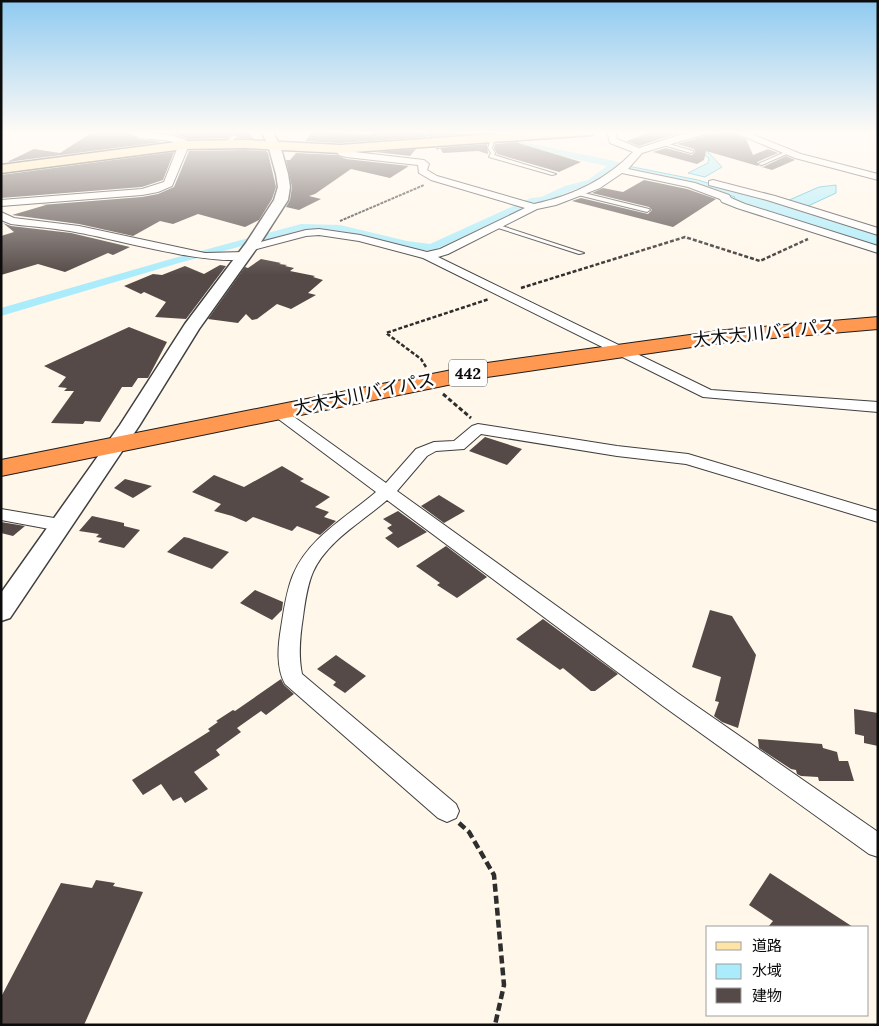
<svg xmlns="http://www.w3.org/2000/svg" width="879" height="1026" font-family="Lora,'Noto Sans JP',serif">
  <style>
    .water { fill: #aaecfb; stroke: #2bb4d8 }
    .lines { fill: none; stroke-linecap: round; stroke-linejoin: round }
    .canal { fill: #aaecfb; fill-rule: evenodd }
    .building { fill: #554a47 }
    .service-casing { stroke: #3f3f3f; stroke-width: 2 }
    .minor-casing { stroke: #3f3f3f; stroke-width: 2 }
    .tertiary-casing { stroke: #3f3f3f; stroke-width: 3 }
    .secondary-casing { stroke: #2e2e2e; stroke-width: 3 }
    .trunk-casing { stroke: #1d1d1d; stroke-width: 2 }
    .path-far3 { stroke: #2e2e2e; stroke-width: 2; stroke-dasharray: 3 1; stroke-linecap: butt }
    .path-far2 { stroke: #2e2e2e; stroke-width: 2.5; stroke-dasharray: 4 2; stroke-linecap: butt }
    .path-far1 { stroke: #2e2e2e; stroke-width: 3; stroke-dasharray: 4.5 2.5; stroke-linecap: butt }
    .path { stroke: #2e2e2e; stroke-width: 4.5; stroke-dasharray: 8 4; stroke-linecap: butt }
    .service { fill: #fff; fill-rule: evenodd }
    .minor { fill: #fff; fill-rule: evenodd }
    .tertiary { fill: #fff; fill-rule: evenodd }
    .secondary { fill: #ffe4a5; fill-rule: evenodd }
    .trunk { fill: #ff9851; fill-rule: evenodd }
    .labels { text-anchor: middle; stroke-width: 5; stroke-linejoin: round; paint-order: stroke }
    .shield { fill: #fff; stroke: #555; stroke-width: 1 }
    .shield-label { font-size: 16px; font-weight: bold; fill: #0c0c0c }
    .street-label { font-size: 18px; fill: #0c0c0c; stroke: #fff }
  </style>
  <rect width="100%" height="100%" fill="#fff7ea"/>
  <path class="water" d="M708 135 707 151 722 167 705 177 688 173 708 163 709 158 699 151 697 136Z
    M628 166 698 180 742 194 747 193 878 234V247L732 200 735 197 688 182 626 169Z
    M836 185V193L808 206 787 201 819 187Z"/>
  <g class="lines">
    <path class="canal" d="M499 131H508L506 134 508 139 615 161 628 166 623 169 617 168 596 184 573 190 547 202 537 203 432 251 406 248 340 231 301 230 179 263 1 316V308L171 259 301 224 340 225 407 241 430 244 531 198 541 197 565 186 588 180 607 166 501 143 497 134Z"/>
  </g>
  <path class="building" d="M94 131H125L138 139 162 142 7 162 34 149 60 153Z
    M151 131H246L254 139 238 138V135L233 133 227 138 188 139 172 133Z
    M313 131 370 135 373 131H414L428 135 426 137 340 143 305 141Z
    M426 131H503L429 137Z
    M654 131H685L639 146 626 141Z
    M730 132 746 139 753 155 768 149 778 153 757 162 758 166 763 167 786 156 795 160 772 170 706 151 704 160 697 164 653 152 666 148 692 155 695 152 694 149 677 144 715 133V134Z
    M518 142V143L581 162 559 172 497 154 494 148 495 144Z
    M487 144 488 154 478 151 443 153 440 148 437 150 436 148Z
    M416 149 410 156 375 152Z
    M245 150 266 151 268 153 276 187 272 199 259 220 245 227 198 214 173 224 160 221 133 236 79 224 12 215 46 205H41L142 197 158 194 174 187 189 151Z
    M174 152 163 180 142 187 1 198V175Z
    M296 153 337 155 346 159 409 166 390 178 351 169 315 194 309 196 321 199 299 210 286 207 290 200 292 187 286 160H290Z
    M644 180 687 189 716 199 673 227 572 201 581 198 648 214 652 210 649 207 592 193 603 188 623 192Z
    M3 223 11 226 71 233 130 247 113 255 108 253 65 272 38 264 1 275V236L14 232Z
    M261 259 281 263 279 264 287 265 285 266 294 268 290 271 315 276 313 277 323 280 308 293 316 295 291 309 277 304 257 319 252 320 246 314 238 323 208 319 245 267 248 268Z
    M220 265 226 266 186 319 155 317 166 302 144 292 141 294 124 286 153 274 162 275 185 266 204 274Z
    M129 327 167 342 148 378H138L132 387H122L100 422 85 421 83 424 51 423 74 391H64L67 388 58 387 66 377 44 366Z
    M485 437 522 449 507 465 469 451Z
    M282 466 304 479 300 481 330 497 315 507 329 512 324 517 336 521 320 535 297 526 292 531 253 517 246 522 232 516 214 511 221 504 192 492 214 475 244 487Z
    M125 479 152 486 133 498 114 488Z
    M439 495 465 511 444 523 421 506Z
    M398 511 427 532 398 548 385 538 393 533 387 528 392 525 383 519Z
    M92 516 124 523V526L140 530 124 548 98 542 102 538 96 537 99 534 79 531Z
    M1 522 25 526 13 536 1 533Z
    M184 537 189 538 229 552 212 569 167 552Z
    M446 546 487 577 457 598 437 585 440 583 416 566Z
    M255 590 283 602 282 610 272 620 240 603Z
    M710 610 732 616 756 655 738 728 722 722 714 716 719 702 715 701 721 677 692 667Z
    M543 619 618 674 595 691H591L563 668 560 670 516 639Z
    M336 655 366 676 345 693 333 685 336 682 317 669Z
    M281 679 284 685 294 694 266 715 261 711 237 728 241 732 216 750 220 755 194 772 208 789 185 803 181 797 173 801 161 784 143 795 132 780 210 731 208 729 218 722 216 721 233 710 235 711Z
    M854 709 878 713V746L864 743V736L855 734Z
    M758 739 822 744 823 748 837 752 839 761H848L854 781H819L818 777 801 776 797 774 796 770 791 769 759 748Z
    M770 873 853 927H768L773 921 749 905Z
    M96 880 115 883 113 886 143 892 84 1025H1V997L61 883 92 888Z"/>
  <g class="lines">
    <g class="service-casing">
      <path id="service" d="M233 135 237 136 230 144H226V142Z
        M490 137 494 142 492 148 495 153 494 155 556 174 552 175 489 157 491 153 488 148 490 142 488 138Z
        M662 142 693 151V152L691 153 660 144Z
        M785 152 789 153 762 165 758 164Z
        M576 191 649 209 650 210 647 212 574 194V192Z
        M495 225H499L584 253 579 254 495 227Z"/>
    </g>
    <g class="minor-casing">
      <path id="minor" d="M127 131 171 135 186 140 189 145 172 186 158 192 142 195 1 206V200L142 189 164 182 179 144C162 136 142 144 127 131Z
        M607 131H615L617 139 639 148 692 131H714L642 153 628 169 695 183 729 195 731 198 745 204 878 246V253L737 208 722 202 720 199 688 187 622 173 600 188 556 205 537 209 448 254 438 257 711 390 878 402V412L703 397 423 258 359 241 319 235 306 236 249 251 243 248 245 246 306 230 319 229 360 235 427 252 440 249 525 208 431 180 419 173 418 165 346 157 339 155 335 149 337 147H343L346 151 424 160 429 164 427 170 437 176 534 204C572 196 606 180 633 152L610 143Z
        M731 131H744L801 154 878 174V180L795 158Z
        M713 180 775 196 878 228V235L767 200 709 185V181Z
        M1 212 14 218 79 226 205 253 244 252 250 255C233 273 107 237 80 233 57 228 34 227 11 224L1 220Z
        M278 407 283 409 386 483 416 449 434 442 454 441 472 426 478 424 617 446 688 454 878 511V522L686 464 617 456 481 434 464 449 436 451 427 456 397 491 679 694 878 832V857L869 854 663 706 387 500C362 522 327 541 313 572 307 586 305 602 303 617 300 636 298 655 302 674L456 804 459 811 456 818 447 822 438 818 285 684C276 667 278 646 281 628 284 610 286 592 293 575 308 538 347 517 376 492L273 415 270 412 273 409Z
        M1 509 60 519 66 521 69 525 66 529 60 531 1 520Z"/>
    </g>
    <g class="tertiary-casing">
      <path id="tertiary" d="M261 131H272L280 145 288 174 290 187 288 200 259 245 199 329 139 426 10 618 1 621V593L120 425 185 324 246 243 274 200 278 187 276 174 268 145Z"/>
    </g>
    <g class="secondary-casing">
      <path id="secondary" d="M533 131H597L591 135 340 153 245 148 184 149 1 173V165L184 141 245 140 340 145Z"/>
    </g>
    <g class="trunk-casing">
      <path id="trunk" d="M878 317V329L726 342 487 377 1 476V460L487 363 726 330Z"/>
    </g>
    <path class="path-far3" d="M340 221 424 185"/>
    <path class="path-far2" d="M521 288 685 237 760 261 808 239
      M426 367 421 359 386 333 489 299"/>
    <path class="path-far1" d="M443 394 471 418"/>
    <path class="path" d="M459 823 469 832 494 875 504 985 495 1025"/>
    <use href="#service" class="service"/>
    <use href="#minor" class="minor"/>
    <use href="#tertiary" class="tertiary"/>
    <use href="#secondary" class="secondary"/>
    <use href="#trunk" class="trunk"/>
  </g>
  <linearGradient id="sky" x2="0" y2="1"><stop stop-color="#8fcaf0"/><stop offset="0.48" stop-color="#fffbf6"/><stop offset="1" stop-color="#fffbf6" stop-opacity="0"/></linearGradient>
  <rect width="879" height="275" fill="url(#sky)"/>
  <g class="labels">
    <rect class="shield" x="449" y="359.5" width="38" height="27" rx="4"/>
    <g class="shield-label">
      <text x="468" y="379">442</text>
    </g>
    <g class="street-label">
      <text transform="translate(764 333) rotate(-6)" y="6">大木大川バイパス</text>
      <text transform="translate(364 394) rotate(-12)" y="6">大木大川バイパス</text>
    </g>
  </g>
  <rect width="879" height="1026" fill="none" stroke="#0c0c0c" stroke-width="5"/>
  <rect x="706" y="926" width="162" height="90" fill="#ffffff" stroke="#9e9e9e"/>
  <rect x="716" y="942" width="25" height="8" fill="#ffe4a5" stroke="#9e9e9e"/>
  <text x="752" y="951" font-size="15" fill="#0c0c0c">道路</text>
  <rect x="716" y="964" width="25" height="15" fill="#aaecfb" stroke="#9e9e9e"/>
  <text x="752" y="976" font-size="15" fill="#0c0c0c">水域</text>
  <rect x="716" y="988" width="25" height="15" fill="#554a47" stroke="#9e9e9e"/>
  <text x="752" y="1001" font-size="15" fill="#0c0c0c">建物</text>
</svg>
